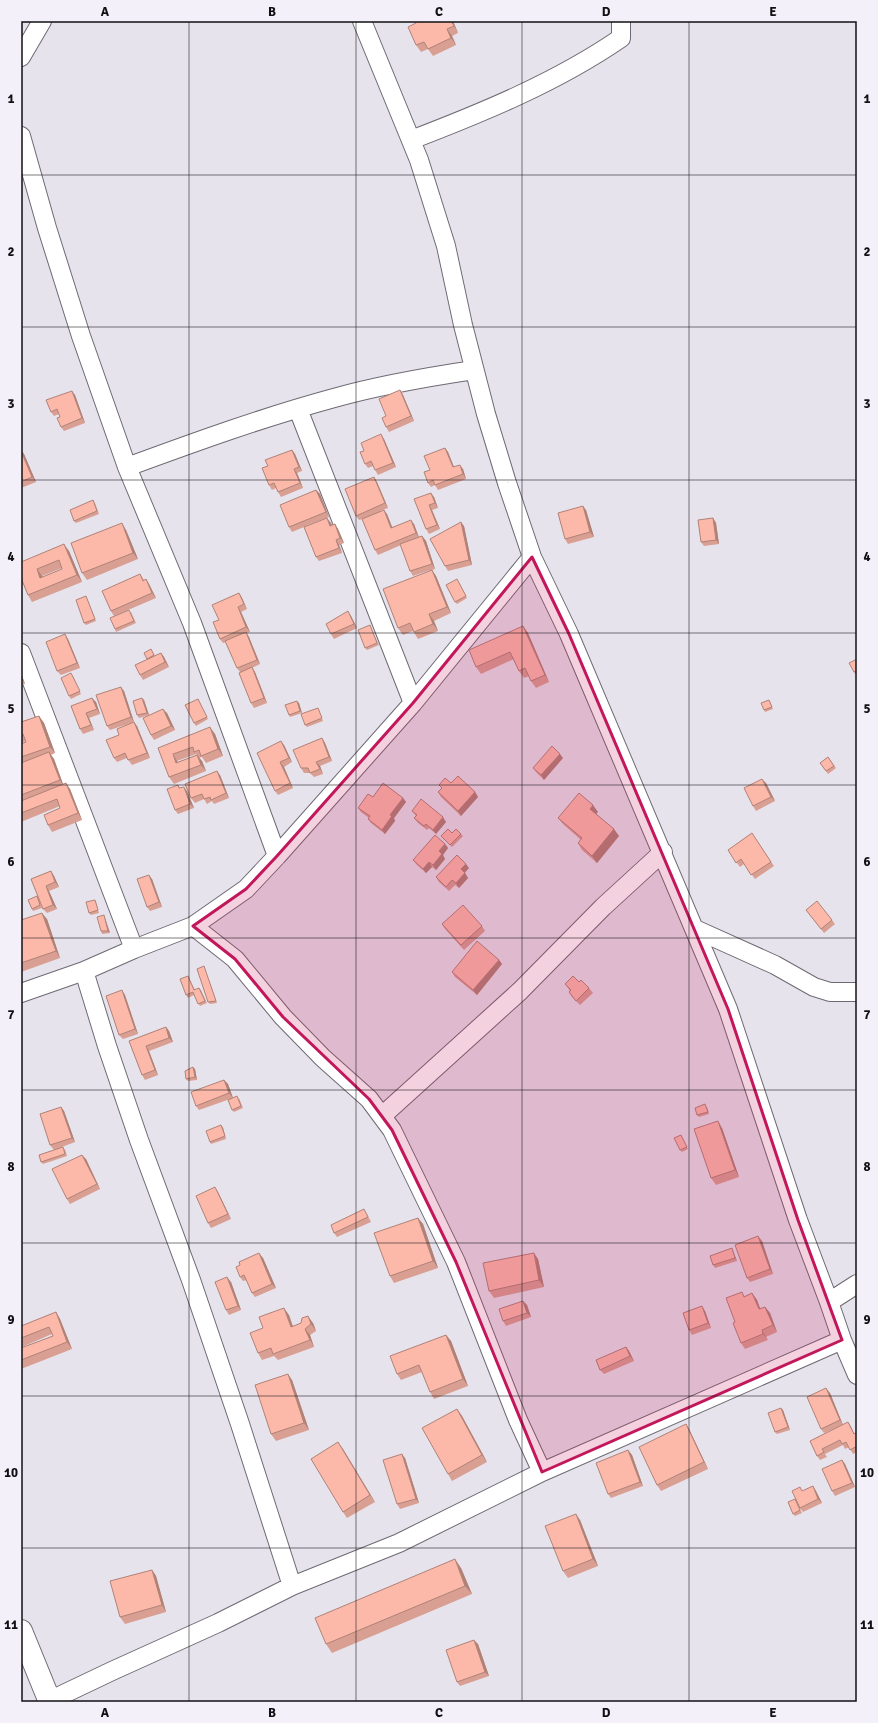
<svg xmlns="http://www.w3.org/2000/svg" width="878" height="1723" font-family="Signika,sans-serif">
  <style>
    .lines { fill: none; stroke-linecap: round; stroke-linejoin: round }
    .street-casing { stroke: #6e6a73; stroke-width: 20 }
    .highway-casing { stroke: #6e6a73; stroke-width: 24 }
    .street { stroke: #fff; stroke-width: 18 }
    .highway { stroke: #fff; stroke-width: 22 }
    .wall { fill: #d99f92; fill-rule: evenodd }
    .shaded-wall { fill: #b08277 }
    .building { fill: #fcb9aa; stroke: #b08277; fill-rule: evenodd }
    .marked { fill: #c2185b; fill-opacity: 0.2; stroke: #c2185b; stroke-width: 3; stroke-linejoin: round }
    .grid { fill: none; stroke: #111013; stroke-width: 1; stroke-opacity: 0.55 }
    .neatline { fill: none; stroke: #111013; stroke-width: 1.5 }
    .grid-label { font-size: 13px; text-anchor: middle; font-weight: bold; fill: #111013 }
  </style>
  <rect width="100%" height="100%" fill="#e7e3ed"/>
  <g class="lines">
    <g class="street-casing">
      <path id="street" d="M362 21 419 160 446 246 463 325 486 414 507 483 532 557 569 634 728 1009 798 1220 829 1302 842 1340 857 1375
        M21 57 42 21
        M21 136 47 228 81 336 127 467 192 623 277 856
        M411 140C484 112 557 82 621 38V21
        M298 409 413 703
        M127 467C195 442 264 417 334 398 380 385 427 377 474 370
        M21 653 134 949
        M193 926 235 959 283 1017 323 1058 369 1099 392 1130 456 1262 518 1420 542 1472
        M695 929 775 965 814 987 830 992H857
        M84 971 107 1046 139 1140 191 1280 240 1424 292 1586
        M21 993 84 971 134 949 193 926 246 889 277 856 413 703 532 557
        M382 1116 520 991 603 907 663 852
        M829 1302 857 1284
        M49 1701 112 1671 218 1623 292 1586 399 1543 542 1472 842 1340"/>
    </g>
    <g class="highway-casing">
      <path id="highway" d="M21 1631 50 1702"/>
    </g>
    <use href="#street" class="street"/>
    <use href="#highway" class="highway"/>
  </g>
  <path class="wall" d="M415 21H453L458 33 452 36 456 45 433 56 428 49 421 52 416 45V23Z
    M400 390 403 395 414 421 389 432 386 427V416Z
    M75 395 85 423 64 431 61 427 60 417 59 414 54 416 51 412Z
    M384 439 396 467 378 475 375 470 373 466 368 468 365 464 364 451Z
    M445 448 448 452 454 467 463 469 466 479 438 490 435 485 431 487 428 483 430 470Z
    M21 450 24 454 36 482 21 488Z
    M292 450 295 454 302 471 297 473 303 488 281 497 278 492 276 488 272 490 269 485 268 466Z
    M374 477 377 482 388 508 380 511 387 514 392 527 414 524 419 537 422 536 426 541 435 569 432 570 436 576 451 613 434 621 438 631 418 639 413 631 403 635 398 628 430 570 413 576 410 571 401 545 378 555 375 550 362 519 359 520 356 516Z
    M316 490 320 494 329 517 305 526 331 523 332 526 335 524 338 529 344 543 339 545 342 553 319 561 316 557 304 527 292 532 289 527Z
    M434 497 438 508 432 510 440 529 429 534 426 529 414 499Z
    M93 500 95 503 99 514 76 523 74 521Z
    M586 510 594 537 568 544 565 539Z
    M713 518 716 523 719 544 704 546 701 542Z
    M464 526 472 565 448 571 445 566Z
    M126 530 138 559 87 580 82 573Z
    M69 551 82 582 32 602 28 595 21 578ZM62 568V569L42 577V576Z
    M140 574 144 580 146 579 149 584 156 598 114 616 111 611Z
    M457 579 467 598 457 604 455 602Z
    M239 593 242 598 247 609 241 612 250 632 246 633 249 637 260 664 252 668 255 672 267 703 254 708 251 703 240 672 237 668 226 642 223 643 220 639 219 620Z
    M87 599 96 621 86 625 84 623Z
    M131 612 136 623 116 632 115 629Z
    M351 616 357 628 334 639 331 634Z
    M523 626 528 633 549 682 536 688 531 681 529 676 524 678 519 671 514 659 481 674 476 667Z
    M371 628 379 645 367 650 365 648Z
    M68 639 80 668 61 675 57 671Z
    M151 649 155 656 161 653 164 657 169 667 143 680 140 675Z
    M857 659V674L856 675 854 672Z
    M21 673 25 684 21 685Z
    M73 676 81 694 71 699 69 696Z
    M124 691 134 722 110 730 107 726Z
    M198 699 208 719 196 726 194 723Z
    M144 700 149 715 139 718 137 715Z
    M96 702 100 714 89 718 94 730 83 734 80 729 71 706Z
    M770 702 773 709 765 712 764 710Z
    M299 703 302 713 290 717 289 715Z
    M319 710 323 721 307 727 305 725Z
    M167 713 175 730 154 740 151 735Z
    M39 716 44 723 55 753 51 755 54 759 63 784 70 789 82 820 52 832 48 825 60 808V806L21 822V744L26 742V741L21 743V722Z
    M137 726 150 758 132 765 127 758 117 762 114 758 119 735Z
    M215 734 223 756 206 763 202 757 199 758 202 761 206 771 174 784 169 777 158 748ZM196 754 197 755 178 762 177 761Z
    M322 738 325 743 332 761 320 766 323 774 314 777 310 773H304L301 768Z
    M284 745 292 762 284 767 293 788 278 795 275 791Z
    M828 757 836 768 828 774 820 763Z
    M563 758 544 780 536 772 533 768Z
    M220 775 229 798 214 804 212 801 207 804 204 799 195 803 191 798Z
    M451 783 475 792 478 797 461 816 441 797 438 792 442 788 439 785Z
    M766 783 775 801 756 811 753 806Z
    M178 785 180 788 187 791 194 808 178 814 175 810Z
    M373 797 403 798 406 802 394 818 395 821 385 834 371 823 368 819 369 818 361 812 358 808Z
    M412 811 446 822 436 834 429 828 427 830 418 823 414 818 416 816Z
    M598 812 596 814 619 836 597 863 582 850 578 843 581 840 563 824 558 818Z
    M452 833 461 834 463 836 452 847 441 836Z
    M752 833 774 866 755 879 744 864 740 867 728 850Z
    M445 844 448 848 443 855 445 859 436 870 432 867 426 873 417 865 413 860Z
    M469 868 465 873 468 878 459 888 455 885 449 891 439 882 436 877Z
    M51 871 54 876 59 887 49 891 57 909 47 913 43 909 31 879Z
    M152 879 162 907 150 911 147 907Z
    M37 896 38 898 42 908 33 911 32 909Z
    M96 902 99 913 91 915 89 913Z
    M806 910 832 920 835 924 824 933Z
    M105 918 110 933 102 934 101 931Z
    M47 919 60 958 21 972V920Z
    M442 924 482 926 485 931 464 950 445 929Z
    M499 960 502 964 477 995 455 977 452 972Z
    M204 966 205 969 217 1003 210 1004 208 1002Z
    M188 976 195 990 199 988 201 990 207 1003 200 1006 194 995 188 998 186 995Z
    M579 982 589 988 593 993 580 1005 572 997 569 992 570 991 565 984Z
    M125 995 138 1034 123 1039 119 1035Z
    M166 1027 169 1031 173 1042 149 1051 158 1075 145 1080 142 1075 129 1041Z
    M195 1069 197 1080 188 1081 186 1079Z
    M224 1080 228 1084 233 1098 199 1110 196 1106Z
    M239 1098 243 1108 234 1112 232 1110Z
    M61 1107 64 1111 75 1142 54 1150 50 1145Z
    M707 1107 709 1114 699 1117 697 1115Z
    M221 1125 223 1128 226 1139 211 1144 210 1142Z
    M722 1128 739 1177 716 1185 711 1178Z
    M681 1135 688 1149 682 1152 680 1150Z
    M65 1149 67 1156 43 1164 41 1162Z
    M86 1159 100 1189 70 1204 67 1199Z
    M218 1192 231 1219 211 1228 208 1223Z
    M367 1214 371 1222 337 1237 334 1233Z
    M418 1218 423 1224 438 1268 394 1283 390 1276Z
    M762 1241 773 1274 750 1282 747 1278Z
    M733 1251 737 1261 715 1268 713 1265Z
    M263 1258 276 1288 255 1297 252 1293 247 1280 243 1281 240 1277Z
    M538 1259 544 1287 494 1298 489 1291Z
    M231 1282 241 1310 229 1315 226 1310Z
    M752 1293 757 1300 760 1309 765 1307 770 1313 777 1332 766 1337 768 1340 745 1349 741 1343 735 1322 745 1296Z
    M523 1301 527 1305 531 1317 506 1326 503 1321Z
    M705 1311 711 1328 692 1335 689 1330Z
    M56 1312 60 1319 72 1349 21 1369V1326ZM52 1334 53 1336 22 1348V1347Z
    M289 1315 293 1326 313 1323 316 1331 310 1335 314 1347 278 1360 274 1356 262 1360 258 1353 263 1328Z
    M446 1335 451 1341 468 1386 434 1399 430 1392 422 1372 401 1380 397 1374Z
    M626 1347 629 1351 634 1361 604 1374 600 1370Z
    M292 1380 309 1430 276 1441 271 1434Z
    M830 1393 843 1425 824 1433 821 1429Z
    M457 1409 462 1416 487 1462 452 1481 448 1474Z
    M783 1410 790 1430 777 1434 775 1432Z
    M848 1422 851 1427 854 1434 857 1432V1452L853 1454 849 1447 845 1449 843 1445 825 1454 827 1457 820 1460 817 1456 810 1441Z
    M686 1424 690 1431 708 1469 661 1491 657 1485Z
    M343 1449 375 1502 347 1518 343 1512Z
    M628 1450 632 1455 643 1486 611 1498 608 1494Z
    M405 1458 419 1503 400 1509 397 1504Z
    M842 1460 845 1464 855 1487 835 1496 832 1491Z
    M813 1486 816 1491 822 1503 803 1512 800 1508 803 1491Z
    M796 1501 802 1513 795 1516 793 1514Z
    M580 1520 598 1566 568 1578 563 1571Z
    M461 1568 472 1594 332 1653 326 1644Z
    M152 1570 156 1576 166 1612 125 1624 120 1617Z
    M478 1644 489 1676 460 1686 457 1682Z"/>
  <path class="shaded-wall" d="M451 21H453L458 33 454 26Z
    M447 29 452 36 456 45 451 38Z
    M400 390 403 395 414 421 411 416Z
    M72 391 75 395 85 423 82 418Z
    M381 434 384 439 396 467 393 463Z
    M445 448 448 452 456 472 453 467Z
    M21 450 24 454 36 482 32 477Z
    M292 450 295 454 302 471 299 467Z
    M460 465 463 469 466 479 463 474Z
    M294 469 297 473 303 488 300 483Z
    M374 477 377 482 388 508 385 503Z
    M316 490 320 494 329 517 326 512Z
    M431 493 434 497 438 508 435 503Z
    M429 505 432 510 440 529 437 525Z
    M583 506 586 510 594 537 590 532Z
    M384 510 387 514 394 532 391 528Z
    M327 518 331 523 334 531 330 526Z
    M713 518 716 523 719 544 716 540Z
    M411 520 414 524 419 538 416 533Z
    M461 522 464 526 472 565 469 560Z
    M122 523 126 530 138 559 133 553Z
    M335 524 338 529 344 543 340 538Z
    M422 536 426 541 435 569 432 564Z
    M336 540 339 545 342 553 339 548Z
    M64 544 69 551 82 582 77 575Z
    M37 569 42 576 45 584 40 578Z
    M432 570 436 576 451 613 447 607Z
    M146 579 149 584 156 598 152 593Z
    M239 593 242 598 247 609 244 604Z
    M238 607 241 612 250 632 246 627Z
    M348 611 351 616 357 628 354 624Z
    M429 614 434 621 438 631 433 624Z
    M523 626 528 633 549 682 545 675Z
    M246 632 249 637 260 664 257 660Z
    M65 634 68 639 80 668 77 663Z
    M161 653 164 657 169 667 165 662Z
    M252 667 255 672 267 703 264 698Z
    M21 673 25 684 21 677Z
    M121 687 124 691 134 722 131 717Z
    M92 698 96 702 100 714 97 709Z
    M142 698 144 700 149 715 147 713Z
    M297 701 299 703 302 713 300 711Z
    M163 709 167 713 175 730 171 726Z
    M86 713 89 718 94 730 91 725Z
    M39 716 44 723 55 753 50 747Z
    M134 722 137 726 150 758 147 753Z
    M210 727 215 734 223 756 218 749Z
    M322 738 325 743 332 761 329 757Z
    M281 741 284 745 292 762 289 758Z
    M49 752 54 759 64 787 60 780Z
    M173 754 177 761 181 770 176 763Z
    M560 754 563 758 544 780 541 775Z
    M197 755 202 761 206 771 201 765Z
    M280 762 284 767 293 788 290 783Z
    M316 762 320 766 323 774 320 769Z
    M217 771 220 775 229 798 226 793Z
    M762 779 766 783 775 801 771 797Z
    M66 783 70 789 82 820 78 813Z
    M184 787 187 791 194 808 190 804Z
    M475 792 478 797 461 816 458 811Z
    M403 798 406 802 394 818 395 821 385 834 382 830 390 815Z
    M593 805 598 812 595 815 590 809Z
    M443 817 446 822 436 834 433 830Z
    M614 829 619 836 597 863 592 856Z
    M445 844 448 848 443 855 445 859 436 870 433 865 439 851Z
    M429 862 432 867 426 873 423 869Z
    M466 864 469 868 464 873 461 869Z
    M51 871 54 876 59 887 55 882Z
    M465 873 468 878 459 888 456 883Z
    M149 875 152 879 162 907 159 902Z
    M46 886 49 891 57 909 53 905Z
    M42 913 47 919 60 958 56 951Z
    M104 915 110 933 108 931Z
    M499 960 502 964 477 995 473 990Z
    M122 990 125 995 138 1034 135 1029Z
    M166 1027 169 1031 173 1042 169 1038Z
    M146 1046 149 1051 158 1075 155 1070Z
    M193 1067 195 1069 197 1080 195 1077Z
    M224 1080 228 1084 233 1098 229 1093Z
    M61 1107 64 1111 75 1142 72 1138Z
    M718 1121 722 1128 739 1177 735 1170Z
    M221 1125 223 1128 226 1139 225 1136Z
    M82 1155 86 1159 100 1189 97 1184Z
    M215 1187 218 1192 231 1219 228 1214Z
    M418 1218 423 1224 438 1268 433 1261Z
    M758 1236 762 1241 773 1274 770 1269Z
    M732 1248 733 1251 737 1261 735 1258Z
    M259 1253 263 1258 276 1288 272 1284Z
    M534 1253 538 1259 544 1287 539 1280Z
    M227 1277 231 1282 241 1310 238 1306Z
    M752 1293 757 1300 763 1316 759 1309Z
    M523 1301 527 1305 531 1317 527 1313Z
    M702 1306 705 1311 711 1328 708 1323Z
    M765 1307 770 1313 777 1332 773 1325Z
    M284 1308 289 1315 295 1334 291 1327Z
    M56 1312 60 1319 72 1349 67 1342Z
    M308 1316 313 1323 316 1331 311 1324Z
    M305 1329 310 1335 314 1347 310 1340Z
    M762 1330 766 1337 768 1340 763 1334Z
    M446 1335 451 1341 468 1386 463 1379Z
    M626 1347 629 1351 634 1361 630 1356Z
    M288 1374 292 1380 309 1430 304 1423Z
    M826 1388 830 1393 843 1425 840 1420Z
    M781 1408 783 1410 790 1430 788 1427Z
    M457 1409 462 1416 487 1462 482 1455Z
    M848 1422 851 1427 857 1439 854 1434Z
    M686 1424 690 1431 708 1469 704 1462Z
    M338 1442 343 1449 375 1502 370 1495Z
    M628 1450 632 1455 643 1486 640 1482Z
    M402 1454 405 1458 419 1503 416 1499Z
    M842 1460 845 1464 855 1487 852 1483Z
    M813 1486 816 1491 822 1503 818 1499Z
    M576 1514 580 1520 598 1566 593 1559Z
    M455 1559 461 1568 472 1594 465 1586Z
    M152 1570 156 1576 166 1612 162 1605Z
    M474 1640 478 1644 489 1676 485 1672Z"/>
  <path class="building" d="M415 21H451L454 26 447 29 451 38 428 49 424 42 416 45 408 27 416 23Z
    M400 390 411 416 386 427 382 418 386 416 379 399Z
    M72 391 82 418 61 427 57 418 60 417 57 409 51 412 46 400Z
    M381 434 393 463 375 470 371 461 365 464 360 452 364 451 361 443Z
    M445 448 453 467 460 465 463 474 435 485 433 480 428 483 424 472 430 470 424 456Z
    M292 450 299 467 294 469 300 483 278 492 274 483 269 485 262 468 268 466 265 460Z
    M21 451 32 477 21 482Z
    M374 477 385 503 356 516 345 489Z
    M316 490 326 512 289 527 280 505Z
    M431 493 435 503 429 505 437 525 426 529 414 499Z
    M93 500 97 511 74 521 70 510Z
    M583 506 590 532 565 539 558 513Z
    M384 510 391 528 411 520 416 533 375 550 362 519Z
    M327 518 330 526 335 524 340 538 336 540 339 548 316 557 304 527Z
    M713 518 716 540 701 542 698 520Z
    M461 522 469 560 445 566 430 539Z
    M122 523 133 553 82 573 71 543Z
    M422 536 432 564 410 571 400 544Z
    M64 544 77 575 28 595 21 578V562ZM59 560 62 569 40 578 37 569Z
    M432 570 447 607 429 614 433 624 414 632 410 623 398 628 383 589Z
    M140 574 143 581 146 579 152 593 111 611 102 591Z
    M457 579 466 596 455 602 446 585Z
    M239 593 244 604 238 607 246 627 220 639 213 622 219 620 212 605Z
    M86 596 95 619 84 623 76 600Z
    M129 610 134 621 115 629 110 618Z
    M348 611 354 624 331 634 326 624Z
    M370 625 377 643 365 648 358 630Z
    M523 626 545 675 531 681 525 668 519 671 510 652 476 667 469 650Z
    M246 632 257 660 237 668 225 641Z
    M65 634 77 663 57 671 46 642Z
    M151 649 154 655 147 659 144 653Z
    M161 653 165 662 140 675 135 665Z
    M857 659V671L854 672 849 663Z
    M252 667 264 698 251 703 239 673Z
    M71 673 80 691 69 696 61 678Z
    M121 687 131 717 107 726 96 695Z
    M92 698 97 709 86 713 91 725 80 729 71 706Z
    M142 698 147 713 137 715 133 701Z
    M198 699 207 717 194 723 185 705Z
    M769 700 772 707 764 710 761 703Z
    M297 701 300 711 289 715 285 705Z
    M318 708 322 718 305 725 301 714Z
    M163 709 171 726 151 735 143 718Z
    M39 716 50 747 21 757V744L26 742 23 734 21 735V722Z
    M134 722 147 753 128 760 125 753 114 758 106 740 119 735 117 729Z
    M210 727 218 749 201 756 199 750 194 752 193 747 173 754 176 763 197 755 201 765 169 777 158 748Z
    M322 738 329 757 316 762 320 769 310 773 308 768H301L293 750Z
    M281 741 289 758 280 762 290 783 275 791 257 753Z
    M552 746 560 754 541 775 533 768Z
    M49 752 60 780 21 795V763Z
    M828 757 834 766 826 771 820 763Z
    M217 771 226 793 211 800 210 797 204 799 202 794 191 798 185 784Z
    M458 776 475 792 458 811 438 792 442 788 439 785 445 778 451 783Z
    M762 779 771 797 753 806 744 788Z
    M66 783 78 813 48 825 44 815 60 808 57 799 21 813V801Z
    M383 783 403 798 390 815 392 816 382 830 368 819 370 816 358 808 368 794 373 797Z
    M178 785 179 788 184 787 190 804 175 810 167 789Z
    M579 793 593 805 590 809 614 829 592 856 578 843 582 838 558 818Z
    M421 799 443 817 433 830 426 824 424 826 414 818 417 815 412 811Z
    M448 829 452 833 456 829 461 834 450 845 441 836Z
    M752 833 771 862 751 875 741 859 736 863 728 850Z
    M435 835 445 844 439 851 442 854 433 865 429 862 423 869 413 860Z
    M457 855 466 864 461 869 465 873 456 883 452 880 446 887 436 877Z
    M51 871 55 882 46 886 53 905 43 909 31 879Z
    M149 875 159 902 147 907 137 879Z
    M37 896 40 905 32 909 28 900Z
    M95 900 98 910 89 913 86 902Z
    M817 901 832 920 821 929 806 910Z
    M463 905 482 926 461 945 442 924Z
    M42 913 56 951 21 963V920Z
    M104 915 108 931H101L97 917Z
    M477 941 499 960 473 990 452 972Z
    M204 966 216 1001 208 1002 197 969Z
    M188 976 194 990 199 988 205 1001 198 1004 193 992 186 995 180 979Z
    M573 976 579 982 581 980 589 988 576 1001 569 992 571 990 565 984Z
    M122 990 135 1029 119 1035 106 996Z
    M166 1027 169 1038 146 1046 155 1070 142 1075 129 1041Z
    M193 1067 195 1077 186 1079 185 1071Z
    M224 1080 229 1093 196 1106 191 1092Z
    M237 1096 241 1106 232 1110 228 1100Z
    M705 1104 708 1112 697 1115 695 1108Z
    M61 1107 72 1138 50 1145 40 1114Z
    M718 1121 735 1170 711 1178 694 1129Z
    M221 1125 225 1136 210 1142 206 1131Z
    M681 1135 687 1147 680 1150 674 1138Z
    M63 1147 65 1154 41 1162 39 1155Z
    M82 1155 97 1184 67 1199 52 1169Z
    M215 1187 228 1214 208 1223 196 1196Z
    M364 1209 368 1217 334 1233 331 1225Z
    M418 1218 433 1261 390 1276 374 1233Z
    M758 1236 770 1269 747 1278 735 1245Z
    M732 1248 735 1258 713 1265 710 1256Z
    M259 1253 272 1284 252 1293 244 1275 240 1277 236 1267 240 1265 239 1262Z
    M534 1253 539 1280 489 1291 483 1263Z
    M227 1277 238 1306 226 1310 215 1282Z
    M742 1292 744 1297 752 1293 759 1309 765 1307 773 1325 762 1330 763 1334 741 1343 733 1323 735 1322 726 1298Z
    M523 1301 527 1313 503 1321 499 1309Z
    M702 1306 708 1323 689 1330 683 1313Z
    M284 1308 291 1327 301 1323 302 1318 308 1316 311 1324 305 1329 310 1340 273 1354 271 1348 258 1353 250 1333 263 1328 259 1317Z
    M56 1312 67 1342 21 1360V1348L53 1336 49 1327 21 1338V1326Z
    M446 1335 463 1379 430 1392 419 1365 397 1374 390 1356Z
    M626 1347 630 1356 600 1370 596 1360Z
    M288 1374 304 1423 271 1434 255 1385Z
    M826 1388 840 1420 821 1429 807 1397Z
    M781 1408 788 1427 775 1432 768 1413Z
    M457 1409 482 1455 448 1474 422 1428Z
    M848 1422 854 1434 857 1432V1446L850 1450 846 1442 842 1444 840 1440 822 1449 824 1452 817 1456 810 1441Z
    M686 1424 704 1462 657 1485 639 1447Z
    M338 1442 370 1495 343 1512 311 1459Z
    M628 1450 640 1482 608 1494 596 1463Z
    M402 1454 416 1499 397 1504 383 1460Z
    M842 1460 852 1483 832 1491 822 1469Z
    M813 1486 818 1499 800 1508 792 1491 800 1487 802 1491Z
    M795 1499 800 1510 793 1514 788 1502Z
    M576 1514 593 1559 563 1571 545 1526Z
    M455 1559 465 1586 326 1644 315 1618Z
    M152 1570 162 1605 120 1617 110 1581Z
    M474 1640 485 1672 457 1682 446 1650Z"/>
  <path class="marked" d="M532 557 569 634 728 1009 798 1220 842 1340 542 1472 456 1262 392 1130 369 1099 283 1017 235 959 193 926 246 889 277 856 413 703Z"/>
  <path class="grid" d="M189 21V1702M356 21V1702M522 21V1702M689 21V1702M21 175H857M21 327H857M21 480H857M21 633H857M21 785H857M21 938H857M21 1090H857M21 1243H857M21 1396H857M21 1548H857"/>
  <rect width="878" height="1723" fill="none" stroke="#f4f0fa" stroke-width="44"/>
  <rect x="22" y="22" width="834" height="1679" class="neatline"/>
  <g class="grid-label">
    <text x="105" y="16">A</text>
    <text x="272" y="16">B</text>
    <text x="439" y="16">C</text>
    <text x="606" y="16">D</text>
    <text x="773" y="16">E</text>
    <text x="11" y="103">1</text>
    <text x="867" y="103">1</text>
    <text x="11" y="256">2</text>
    <text x="867" y="256">2</text>
    <text x="11" y="408">3</text>
    <text x="867" y="408">3</text>
    <text x="11" y="561">4</text>
    <text x="867" y="561">4</text>
    <text x="11" y="713">5</text>
    <text x="867" y="713">5</text>
    <text x="11" y="866">6</text>
    <text x="867" y="866">6</text>
    <text x="11" y="1019">7</text>
    <text x="867" y="1019">7</text>
    <text x="11" y="1171">8</text>
    <text x="867" y="1171">8</text>
    <text x="11" y="1324">9</text>
    <text x="867" y="1324">9</text>
    <text x="11" y="1477">10</text>
    <text x="867" y="1477">10</text>
    <text x="11" y="1629">11</text>
    <text x="867" y="1629">11</text>
    <text x="105" y="1717">A</text>
    <text x="272" y="1717">B</text>
    <text x="439" y="1717">C</text>
    <text x="606" y="1717">D</text>
    <text x="773" y="1717">E</text>
  </g>
</svg>
